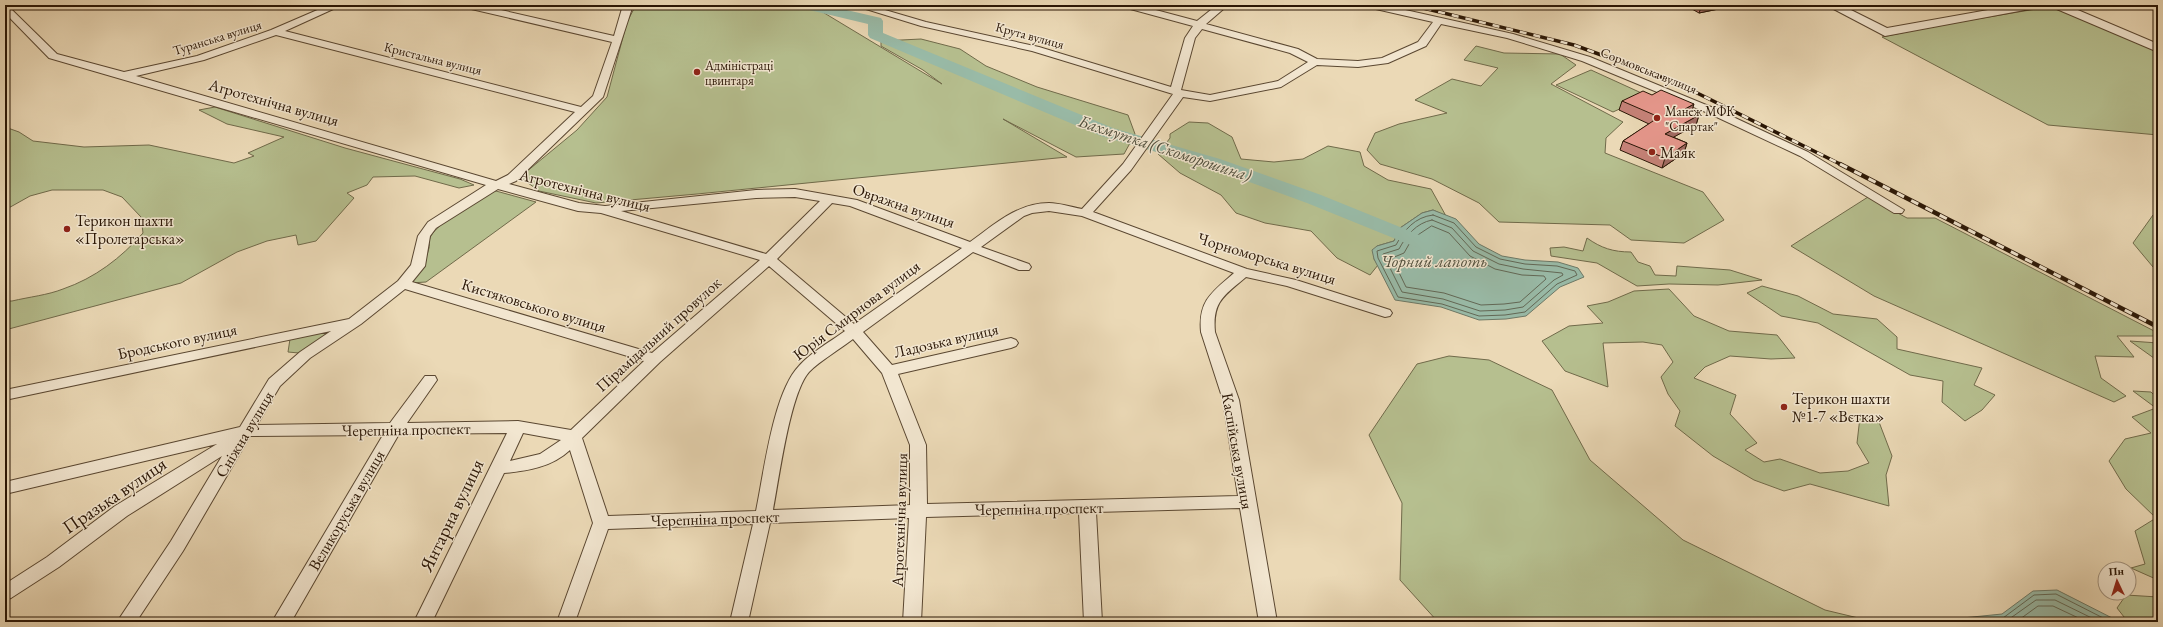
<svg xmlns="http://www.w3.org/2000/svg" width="2163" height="627" font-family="'EB Garamond',serif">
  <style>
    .green { fill: #b6bf8f; stroke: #706a4a }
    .water { fill: #99bba8; stroke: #6d7967 }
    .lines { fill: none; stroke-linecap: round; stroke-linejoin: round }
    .shore { stroke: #626856; stroke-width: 1 }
    .river { fill: #99bba8; fill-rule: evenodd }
    .minor-casing { stroke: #5a4731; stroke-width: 2 }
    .tertiary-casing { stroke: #5a4731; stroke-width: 2 }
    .minor { fill: #f2e6d0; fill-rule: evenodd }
    .tertiary { fill: #f2e6d0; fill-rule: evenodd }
    .rail-far1-casing { stroke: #2a1605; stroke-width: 3.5 }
    .rail-casing { stroke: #2a1605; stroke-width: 4.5 }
    .rail-far1 { stroke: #f2e6d0; stroke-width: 2.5; stroke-dasharray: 7; stroke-linecap: butt }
    .rail { stroke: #f2e6d0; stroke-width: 3; stroke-dasharray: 8; stroke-linecap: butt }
    .wall { fill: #c68278; stroke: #2a1605 }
    .shaded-wall { fill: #a16a62; stroke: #2a1605 }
    .building { fill: #e6978c; stroke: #2a1605 }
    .poi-dot { fill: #8f2418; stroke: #f2e6d0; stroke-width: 1.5 }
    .labels { text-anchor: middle; stroke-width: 3; stroke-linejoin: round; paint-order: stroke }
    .far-street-label { font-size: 13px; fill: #2a1605; stroke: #f2e6d0 }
    .far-poi-label { font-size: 13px; fill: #2a1605; stroke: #f2e6d0; text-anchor: start }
    .street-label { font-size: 16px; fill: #2a1605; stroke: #f2e6d0 }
    .poi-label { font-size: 16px; fill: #2a1605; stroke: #f2e6d0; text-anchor: start }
    .water-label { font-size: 17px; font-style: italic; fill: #51503e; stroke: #f2e6d0 }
    .near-street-label { font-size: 19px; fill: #2a1605; stroke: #f2e6d0 }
  </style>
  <rect width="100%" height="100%" fill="#ebd9b6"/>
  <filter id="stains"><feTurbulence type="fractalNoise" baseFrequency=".005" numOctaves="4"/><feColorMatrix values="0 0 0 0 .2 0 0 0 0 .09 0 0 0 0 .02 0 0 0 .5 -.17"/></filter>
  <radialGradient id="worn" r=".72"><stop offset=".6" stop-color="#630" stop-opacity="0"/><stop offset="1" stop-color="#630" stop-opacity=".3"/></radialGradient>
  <path class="green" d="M636 5H811L942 84 923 70 881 46V41L921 39 960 49 986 66 1037 87 1128 115 1135 134 1124 154 1076 157 1003 119 1067 157 697 194 596 203 539 191 520 177 577 130 607 97 627 22Z
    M2054 6 2158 51V135L2048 125 1882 37 1935 26Z
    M1476 46 1504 53 1560 54 1576 65 1551 84 1623 122 1606 138 1605 153 1703 192 1724 220 1684 243 1631 240 1610 225 1499 222 1479 203 1432 179 1380 164 1367 150 1375 133 1399 124 1447 113 1415 100 1452 79 1481 86 1498 68 1464 60Z
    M1591 70 1648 96 1613 112 1556 85Z
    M215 107 345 148 460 179 474 185 459 188 415 176 373 177 367 185 347 193 354 198 316 241 298 245 296 235 267 241 237 252 181 283 5 330V301H12C29 297 48 295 63 289 95 278 121 258 143 233L141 217 122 197 103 190H52L30 196 5 210V127L19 132 33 141 84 147 149 145 234 163 254 156 248 153 284 137 227 124 199 110Z
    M1189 122 1208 123 1232 137 1241 159 1274 162 1303 159 1328 146 1360 152 1364 166 1388 180 1431 189 1446 216 1433 210 1422 213 1400 228 1394 241 1377 246 1374 259 1378 265 1370 275 1337 258 1311 231 1265 223 1236 213 1221 195 1180 173 1158 154 1170 138V134Z
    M496 191 536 202 426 282 410 283C418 272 426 261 429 248 430 244 428 240 431 236 437 224 482 193 496 191Z
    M1868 197 1907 218H1935L2158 333V336H2117L2134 357 2095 356 2101 378 2126 396 2114 402 1874 296 1791 246Z
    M2158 214V269L2153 267 2133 243 2153 215Z
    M1587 238C1601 248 1613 252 1631 252L1638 262 1650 266 1655 275 1676 276 1677 266 1730 270 1762 280 1718 285 1669 284 1637 286 1597 263 1551 256 1550 248 1564 247 1583 251Z
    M1762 286 1798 296 1833 314 1877 319 1897 337V349L1982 368 1974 385 1995 395 1982 410 1965 421 1942 402 1943 381 1910 375 1818 323 1781 316 1747 293Z
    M1669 289 1694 316 1729 331 1777 335 1795 358 1771 359 1730 356 1705 367 1694 378 1736 395 1730 414 1757 443 1745 450 1764 462 1780 459 1820 473 1848 471 1869 463 1857 443 1860 417 1879 422 1892 456 1886 475 1889 506 1810 484 1784 491 1754 480 1713 456 1675 426 1680 411 1668 394 1661 377 1673 362 1662 345 1643 342 1603 343 1608 387 1565 371 1542 341 1569 326 1603 323 1587 306 1608 302 1634 291Z
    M330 331 332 332 299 353 288 352 290 339Z
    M2130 341 2158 343V361Z
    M1449 356 1489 360 1552 390 1590 460 1683 540 1825 610 1875 622H1438L1400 580 1402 503 1369 435 1417 364Z
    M2133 391 2151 392 2158 399V580L2131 568 2145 564 2135 531 2156 518 2126 489 2109 461 2125 439 2151 433 2132 417 2156 408Z
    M2126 595 2158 597V622H2128L2117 608Z"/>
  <path class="water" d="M1433 210 1456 219 1479 244 1502 256 1525 260 1558 262 1578 268 1584 277 1560 287 1526 316 1506 319 1479 320 1441 307 1395 300 1374 259 1372 250 1377 246 1394 241 1400 228 1422 213Z
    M2057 590 2120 622H1923L2002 614 2033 591Z"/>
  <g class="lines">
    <path class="shore" d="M1433 215 1454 223 1476 247 1500 259 1525 264 1557 266 1575 271 1577 275 1557 284 1525 312 1505 315 1479 316 1442 304 1398 297 1378 258 1377 251 1396 245C1404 230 1415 217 1433 215Z
      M1432 220 1452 228 1473 251 1499 264 1523 269 1562 273 1563 275 1554 280 1523 307 1505 310 1480 311 1443 299 1402 292 1383 254 1399 249C1406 236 1416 223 1432 220Z
      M1432 226 1449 233 1470 256 1495 269 1522 275 1544 276 1546 279 1520 302 1504 304 1481 305 1444 293 1406 287 1392 258 1404 253 1412 239Z
      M1961 622 2003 618 2034 595 2056 594 2111 622
      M2005 622 2036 600H2055L2100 622
      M2016 622 2038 606H2053L2087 622"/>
    <path class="river" d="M799 5H825L881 18 883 21V33L1113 128 1220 159 1321 195 1432 240 1435 244 1432 248 1425 250 1418 248 1307 203 1208 167 1101 136 870 38 868 35V24L801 8Z"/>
    <g class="minor-casing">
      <path id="minor" d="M5 5 8 6 57 54 124 72 197 56 271 30 329 5H342L285 31 581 107 593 96 612 42 467 8 462 5H479L614 36 623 5H633L603 97 516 181 509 184 579 203 605 206 756 190 795 189 857 200 970 242C994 225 1017 203 1049 203 1059 203 1071 207 1082 209L1123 164 1173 94 1032 51 921 26 853 5H868L926 22 1039 47 1171 87 1185 38 1193 26 1123 7 1121 5H1137L1197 21 1217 5H1228L1206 24 1298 49 1317 59 1358 61 1382 58 1418 42 1433 22 1367 7 1365 5H1383L1513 34 1590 57 1716 109 1808 152 1904 210 1902 213H1894L1800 156 1708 113 1582 61 1507 38 1441 24 1426 46 1388 63 1358 67 1317 65 1281 87 1210 101 1183 97 1131 170 1093 212 1247 269 1296 280 1390 310 1392 313 1390 316 1385 317 1287 286 1246 277C1225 295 1212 301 1215 332L1239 400 1277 622H1259L1240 508 1096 512 1102 622H1084L1079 513 926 517 921 622H903L909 518 770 523 748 622H730L753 524 608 529 575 622H557L593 523 570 450C552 467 527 471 504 473L432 622H414L507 433 399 434 291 622H272L383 435 250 436 183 551 136 622H117L171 541 222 456 127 516 59 567 11 598 5 600V584L47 557 115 506 217 444 5 494V482L240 427 269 379 300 352 331 331 5 400V390L349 319 398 281 411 265 418 236 428 222 486 185 49 58 5 13ZM1202 29 1290 53 1308 62 1278 81 1210 95 1181 90 1195 38ZM276 35 575 112 508 175 496 181 136 76 204 60ZM498 189 578 211 601 213 760 260 652 353 412 282 425 266 430 236 436 228ZM795 197 820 201 766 254 621 211 756 198ZM832 203 850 206 962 248 854 324 777 259ZM1049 211 1082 216 1234 273C1212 292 1198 301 1201 332L1223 400 1238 496 927 504 926 445 898 374 1011 348 1016 346 1018 343 1016 340 1011 338 892 365 863 332 973 252 1019 270H1029L1031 267 1029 264 981 247 1024 216 1032 213ZM769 266 845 331C830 342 811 352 799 366 773 393 764 473 756 511L608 516 582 438 660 362ZM405 289 644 361 571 430 518 421 407 423 437 380 435 376H425L390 423 257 425 280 386 310 358 361 324ZM853 339 882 373 910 445V505L773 510C779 479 790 393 809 372 821 360 839 350 853 339ZM523 433 561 440 540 454 510 461Z"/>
    </g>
    <g class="tertiary-casing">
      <path id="tertiary" d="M1826 5H1841L1887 28 2016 5H2041L2035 8 1885 36Z
        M2050 5H2066L2158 44V52L2052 7Z"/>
    </g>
    <use href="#minor" class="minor"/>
    <use href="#tertiary" class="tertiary"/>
    <g class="rail-far1-casing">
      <path id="rail-far1" d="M1411 5 1574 45 1675 82 1842 165"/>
    </g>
    <g class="rail-casing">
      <path id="rail" d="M1840 164 2158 327"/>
    </g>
    <use href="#rail-far1" class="rail-far1"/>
    <use href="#rail" class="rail"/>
  </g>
  <path class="wall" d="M1685 5H1733V6L1699 13Z
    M1622 101 1691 112 1699 115 1696 125 1673 137 1687 143 1684 153 1662 168 1620 150 1623 141 1649 124 1619 110Z"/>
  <path class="shaded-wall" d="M1702 5H1733V6L1699 13Z
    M1694 104 1691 114 1685 109Z
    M1699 115 1696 125 1661 144 1665 134Z
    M1687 143 1684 153 1662 168 1665 158Z"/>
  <path class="building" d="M1661 90 1694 104 1685 109 1699 115 1665 134 1687 143 1665 158 1623 141 1659 117 1622 101 1643 91 1652 95Z"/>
  <g class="poi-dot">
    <circle cx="697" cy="72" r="4"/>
    <circle cx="1657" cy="118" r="4"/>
    <circle cx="1652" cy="152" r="4"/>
    <circle cx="67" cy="229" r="4"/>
    <circle cx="1784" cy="407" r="4"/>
  </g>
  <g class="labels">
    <g class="far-street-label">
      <text transform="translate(1030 35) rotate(15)" y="5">Крута вулиця</text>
      <text transform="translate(217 37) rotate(-17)" y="5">Туранська вулиця</text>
      <text transform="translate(433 58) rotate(14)" y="5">Кристальна вулиця</text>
      <text transform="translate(1649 70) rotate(22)" y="5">Сормовська вулиця</text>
    </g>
    <g class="far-poi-label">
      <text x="705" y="70">Адміністраці<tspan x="705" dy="15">цвинтаря</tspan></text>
      <text x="1665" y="116">Манеж МФК<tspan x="1665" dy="15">"Спартак"</tspan></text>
    </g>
    <g class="street-label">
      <text transform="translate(274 102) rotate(16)" y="6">Агротехнічна вулиця</text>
      <text transform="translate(585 190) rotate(14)" y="6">Агротехнічна вулиця</text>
      <text transform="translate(904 205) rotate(19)" y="6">Овражна вулиця</text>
      <text transform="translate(1267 258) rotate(17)" y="6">Чорноморська вулиця</text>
      <text transform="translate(534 305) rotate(17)" y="6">Кистяковського вулиця</text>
      <text transform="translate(856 310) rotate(-37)" y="6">Юрія Смирнова вулиця</text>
      <text transform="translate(658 334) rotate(-42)" y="6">Пірамідальний провулок</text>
      <text transform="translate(946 340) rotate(-13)" y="6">Ладозька вулиця</text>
      <text transform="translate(177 341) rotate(-12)" y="6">Бродського вулиця</text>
      <text transform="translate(406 429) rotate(-1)" y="6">Черепніна проспект</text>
      <text transform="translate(244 434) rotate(-59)" y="6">Сніжна вулиця</text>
      <text transform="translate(1238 451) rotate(80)" y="6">Каспійська вулиця</text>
      <text transform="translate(1039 508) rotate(-1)" y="6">Черепніна проспект</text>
      <text transform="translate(346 510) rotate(-60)" y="6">Великоруська вулиця</text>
      <text transform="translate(715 518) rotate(-2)" y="6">Черепніна проспект</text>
      <text transform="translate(899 520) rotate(-88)" y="6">Агротехнічна вулиця</text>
    </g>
    <g class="poi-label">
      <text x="1660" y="158">Маяк</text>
      <text x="75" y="226">Терикон шахти<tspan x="75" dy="18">«Пролетарська»</tspan></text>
      <text x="1792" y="404">Терикон шахти<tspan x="1792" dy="18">№1-7 «Вєтка»</tspan></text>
    </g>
    <g class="water-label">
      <text transform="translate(1165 148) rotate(18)" y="6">Бахмутка (Скоморошина)</text>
      <text x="1434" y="267">Чорний лапоть</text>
    </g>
    <g class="near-street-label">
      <text transform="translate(114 495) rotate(-34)" y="7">Празька вулиця</text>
      <text transform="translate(451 515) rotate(-64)" y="7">Янтарна вулиця</text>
    </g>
  </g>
  <rect width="2163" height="627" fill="none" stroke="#ebd9b6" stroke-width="20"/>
  <rect x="6" y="6" width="2151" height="615" fill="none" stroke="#2a1605" stroke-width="2"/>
  <rect x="10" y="10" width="2143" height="607" fill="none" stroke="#2a1605"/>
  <g transform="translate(2117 581) rotate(356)"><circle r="19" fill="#f2e6d0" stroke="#a2937f"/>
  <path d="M0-3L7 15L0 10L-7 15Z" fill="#8f2418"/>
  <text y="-6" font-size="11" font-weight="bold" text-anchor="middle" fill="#2a1605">Пн</text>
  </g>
  <rect width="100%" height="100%" filter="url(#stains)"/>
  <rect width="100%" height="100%" fill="url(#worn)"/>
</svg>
